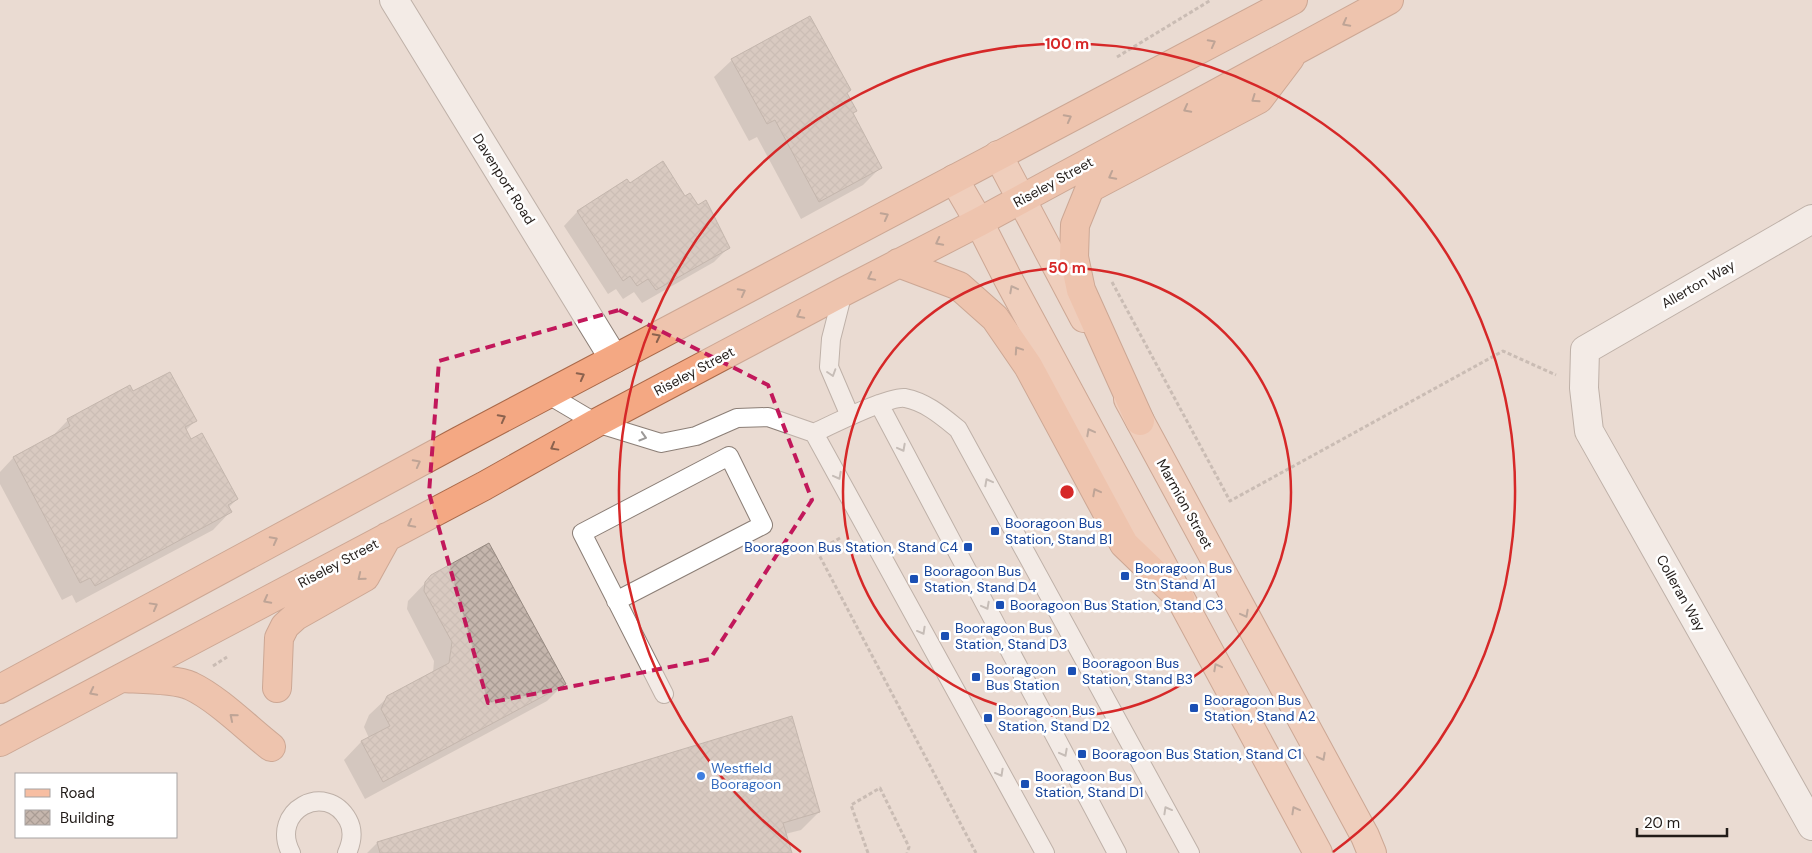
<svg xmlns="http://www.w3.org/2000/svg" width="1812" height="853" viewBox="0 0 1812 853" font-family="'DM Sans',sans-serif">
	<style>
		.shadow { fill: #0003 }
		.building { fill: url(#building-cross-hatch); stroke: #968980 }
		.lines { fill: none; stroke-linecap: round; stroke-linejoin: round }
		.service-casing { stroke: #8b7e76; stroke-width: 20 }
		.minor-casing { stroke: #8b7e76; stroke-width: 30 }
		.primary-casing { stroke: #a9694a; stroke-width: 30 }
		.trunk-casing { stroke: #a9694a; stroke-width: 30 }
		.path { stroke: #a49891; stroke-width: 3; stroke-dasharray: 4 2.5; stroke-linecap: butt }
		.service { stroke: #fff; stroke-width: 18 }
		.minor { stroke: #fff; stroke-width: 28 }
		.primary { stroke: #f7bea2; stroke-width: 28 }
		.trunk { stroke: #f4a883; stroke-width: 28 }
		.oneway { stroke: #8b624e }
		.oneway2 { stroke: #8c6d5e }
		.oneway3 { stroke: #9c9998 }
		.marked { fill: none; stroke: #c2185b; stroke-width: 4; stroke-dasharray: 10 6; stroke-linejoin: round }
		.ring { fill: none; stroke: #d62828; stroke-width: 2.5 }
		.transit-dot { fill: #1a4fb4; stroke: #fff; stroke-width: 2 }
		.shop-dot { fill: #3f7fe0; stroke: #fff; stroke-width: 2 }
		.labels { text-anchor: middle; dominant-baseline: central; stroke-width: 5; stroke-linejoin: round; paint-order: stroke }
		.street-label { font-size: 14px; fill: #221c19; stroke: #fff }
		.transit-label { font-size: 14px; fill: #164399; stroke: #fff; text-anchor: start }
		.shop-label { font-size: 14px; fill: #366cbe; stroke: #fff; text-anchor: start }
		.centre { fill: #d62828; stroke: #fff; stroke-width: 2.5 }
		.ring-label { font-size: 15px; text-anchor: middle; font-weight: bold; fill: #d62828; stroke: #fff; stroke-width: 5; stroke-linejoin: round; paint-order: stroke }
	</style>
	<defs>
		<pattern id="building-cross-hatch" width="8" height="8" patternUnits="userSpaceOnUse" patternTransform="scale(1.25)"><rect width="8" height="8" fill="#c5b6ad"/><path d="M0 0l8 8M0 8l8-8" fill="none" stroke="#a99c94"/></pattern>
	</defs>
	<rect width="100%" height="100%" fill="#eadbd2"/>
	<path class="shadow" d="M732,60L846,94L852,114L881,167L863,185L801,219L757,137L749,141L714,77Z
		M626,180L629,185L685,198L728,248L714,262L642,303L634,292L623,299L616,289L608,294L564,226L577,212Z
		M133,393L195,421L185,431L191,440L237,499L228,508L230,512L213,530L76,603L72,595L62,600L0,484V472L13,458L50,439L68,420Z
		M432,576L565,683L547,701L365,799L344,760L361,742L369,738L364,727L369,715L388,697L433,673L434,661L407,609L408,601Z
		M819,812L801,830L785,834L790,853H367L377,843Z"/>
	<path class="building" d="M810,16L851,90L847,93L857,111L853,113L882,168L819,202L775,120L767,124L731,59Z
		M663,161L685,196L690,193L698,205L706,200L730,248L656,290L648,279L637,286L630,276L623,281L577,211L627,179L630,183Z
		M170,372L197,421L185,427L191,439L202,433L238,499L228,505L232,512L95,586L90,578L80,583L13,457L70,426L67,419L130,385L133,391Z
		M489,543L566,684L383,782L361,741L390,726L381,709L387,696L449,663L452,642L424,591L425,582L431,575Z
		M792,716L820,812L783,823L792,853H380L377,842Z"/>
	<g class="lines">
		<g class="service-casing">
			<path id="service" d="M843,292L831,339L829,367L850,416
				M547,394L596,423L661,443L696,436L737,418L768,417L814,433L1045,853
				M879,404L1117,853
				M814,433C831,425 889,396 905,398C926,402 942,416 958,429L1190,853
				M616,601L763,525L729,456L582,533L664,694
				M291,853C269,811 326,780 348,820C354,831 352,842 347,853"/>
		</g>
		<g class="minor-casing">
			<path id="minor" d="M394,0L614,359
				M1812,219L1585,350L1584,388L1589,431L1812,826"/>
		</g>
		<g class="primary-casing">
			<path id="primary" d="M998,155L1084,318
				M954,179L979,222L1007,277L1318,853
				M1128,399L1365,836L1372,853"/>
		</g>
		<g class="trunk-casing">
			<path id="trunk" d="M898,263L959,286L995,318L1028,366L1124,544L1180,598
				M1140,421L1081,290L1074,257L1075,225L1090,188L1259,99L1290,58
				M122,678C138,679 177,679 191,686C217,698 248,729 271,747
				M277,688L279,638L285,626L296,616L365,577L387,537
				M0,689L459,441L1293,0
				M0,742L484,486L596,423L843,292L979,222L1389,0"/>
		</g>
		<path class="path" d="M1117,57L1211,0
			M1112,282L1230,501L1503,351L1556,375
			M840,538L817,551L976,853
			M213,666L227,657
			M868,853L851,805L880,788L909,847L907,853"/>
		<use href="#service" class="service"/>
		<use href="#minor" class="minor"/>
		<use href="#primary" class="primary"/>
		<use href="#trunk" class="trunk"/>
	</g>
	<defs><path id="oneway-chevron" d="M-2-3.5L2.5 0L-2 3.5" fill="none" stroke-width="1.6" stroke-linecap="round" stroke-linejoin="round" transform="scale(1.25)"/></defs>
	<g class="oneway">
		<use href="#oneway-chevron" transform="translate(1346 23) rotate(152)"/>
		<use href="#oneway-chevron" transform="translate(1212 43) rotate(-28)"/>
		<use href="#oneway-chevron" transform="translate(1255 99) rotate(145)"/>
		<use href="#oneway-chevron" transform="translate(1187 109) rotate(152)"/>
		<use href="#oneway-chevron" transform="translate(1068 118) rotate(-28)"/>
		<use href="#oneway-chevron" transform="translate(1112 176) rotate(152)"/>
		<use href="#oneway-chevron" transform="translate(885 216) rotate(-28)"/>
		<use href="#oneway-chevron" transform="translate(939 242) rotate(153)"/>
		<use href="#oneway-chevron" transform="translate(871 277) rotate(153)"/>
		<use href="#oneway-chevron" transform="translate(742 292) rotate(-28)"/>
		<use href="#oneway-chevron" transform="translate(800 315) rotate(152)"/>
		<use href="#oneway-chevron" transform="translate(657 337) rotate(-27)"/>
		<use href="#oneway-chevron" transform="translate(1018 350) rotate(-124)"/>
		<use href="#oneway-chevron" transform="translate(581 376) rotate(-28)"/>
		<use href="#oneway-chevron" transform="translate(502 418) rotate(-28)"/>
		<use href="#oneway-chevron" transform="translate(554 447) rotate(151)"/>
		<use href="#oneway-chevron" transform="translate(417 463) rotate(-28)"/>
		<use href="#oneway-chevron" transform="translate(1096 492) rotate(-118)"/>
		<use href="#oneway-chevron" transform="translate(411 524) rotate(152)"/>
		<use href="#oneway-chevron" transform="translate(274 540) rotate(-28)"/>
		<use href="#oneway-chevron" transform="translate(361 577) rotate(141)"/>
		<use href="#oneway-chevron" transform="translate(267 600) rotate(152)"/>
		<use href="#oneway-chevron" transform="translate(154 606) rotate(-29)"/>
		<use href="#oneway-chevron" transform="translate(93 692) rotate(153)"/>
		<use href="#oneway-chevron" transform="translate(233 717) rotate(-140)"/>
	</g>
	<g class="oneway2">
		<use href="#oneway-chevron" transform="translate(1013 289) rotate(-118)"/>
		<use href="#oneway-chevron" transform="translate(1090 432) rotate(-118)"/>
		<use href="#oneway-chevron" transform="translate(1245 614) rotate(62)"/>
		<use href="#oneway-chevron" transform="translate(1217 667) rotate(-118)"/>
		<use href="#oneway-chevron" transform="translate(1322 757) rotate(62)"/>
		<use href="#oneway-chevron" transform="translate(1295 810) rotate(-119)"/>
	</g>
	<g class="oneway3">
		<use href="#oneway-chevron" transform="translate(832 373) rotate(72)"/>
		<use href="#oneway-chevron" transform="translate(643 437) rotate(17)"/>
		<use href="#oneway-chevron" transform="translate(902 448) rotate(62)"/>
		<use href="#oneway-chevron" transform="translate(838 476) rotate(62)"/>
		<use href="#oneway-chevron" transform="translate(988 482) rotate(-118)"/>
		<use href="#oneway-chevron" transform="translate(986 606) rotate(62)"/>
		<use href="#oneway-chevron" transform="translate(922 631) rotate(61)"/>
		<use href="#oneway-chevron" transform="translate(1064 753) rotate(62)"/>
		<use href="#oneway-chevron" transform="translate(1000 773) rotate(61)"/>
		<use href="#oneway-chevron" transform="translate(1167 810) rotate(-119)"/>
	</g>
	<path d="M0 0H1812V853H0ZM619,310L768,385L812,500L710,659L488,703L429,493L439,361Z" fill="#eadbd2" fill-opacity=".55" fill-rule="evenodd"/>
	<path class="marked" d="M619,310L768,385L812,500L710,659L488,703L429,493L439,361Z"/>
	<g class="ring">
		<circle cx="1067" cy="492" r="224"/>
		<path d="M801 852A448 448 0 1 1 1333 852"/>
	</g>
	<g class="transit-dot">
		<rect x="990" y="526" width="10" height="10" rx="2.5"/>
		<rect x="963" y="542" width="10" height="10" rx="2.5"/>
		<rect x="1120" y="571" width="10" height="10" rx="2.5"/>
		<rect x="909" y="574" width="10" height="10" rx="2.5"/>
		<rect x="995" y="600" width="10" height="10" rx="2.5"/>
		<rect x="940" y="631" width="10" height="10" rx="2.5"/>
		<rect x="1067" y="666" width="10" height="10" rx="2.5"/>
		<rect x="971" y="672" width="10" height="10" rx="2.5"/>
		<rect x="1189" y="703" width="10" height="10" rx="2.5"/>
		<rect x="983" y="713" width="10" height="10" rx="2.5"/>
		<rect x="1077" y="749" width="10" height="10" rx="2.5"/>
		<rect x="1020" y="779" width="10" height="10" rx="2.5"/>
	</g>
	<circle class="shop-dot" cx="701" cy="776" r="5"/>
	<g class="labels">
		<g class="street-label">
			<text transform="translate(504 179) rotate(58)">Davenport Road</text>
			<text transform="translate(1053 182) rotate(-29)">Riseley Street</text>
			<text transform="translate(1698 284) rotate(-30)">Allerton Way</text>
			<text transform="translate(694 371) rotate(-28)">Riseley Street</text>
			<text transform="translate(1185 504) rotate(61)">Marmion Street</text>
			<text transform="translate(338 563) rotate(-28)">Riseley Street</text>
			<text transform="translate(1681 593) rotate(61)">Colleran Way</text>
		</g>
		<g class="transit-label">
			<text x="1005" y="523">Booragoon Bus<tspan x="1005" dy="16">Station, Stand B1</tspan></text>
			<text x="958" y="547" text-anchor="end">Booragoon Bus Station, Stand C4</text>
			<text x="1135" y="568">Booragoon Bus<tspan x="1135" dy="16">Stn Stand A1</tspan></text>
			<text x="924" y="571">Booragoon Bus<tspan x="924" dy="16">Station, Stand D4</tspan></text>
			<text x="1010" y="605">Booragoon Bus Station, Stand C3</text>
			<text x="955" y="628">Booragoon Bus<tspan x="955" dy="16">Station, Stand D3</tspan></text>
			<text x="1082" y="663">Booragoon Bus<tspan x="1082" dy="16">Station, Stand B3</tspan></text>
			<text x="986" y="669">Booragoon<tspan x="986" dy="16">Bus Station</tspan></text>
			<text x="1204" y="700">Booragoon Bus<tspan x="1204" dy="16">Station, Stand A2</tspan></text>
			<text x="998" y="710">Booragoon Bus<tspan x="998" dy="16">Station, Stand D2</tspan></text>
			<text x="1092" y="754">Booragoon Bus Station, Stand C1</text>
			<text x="1035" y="776">Booragoon Bus<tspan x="1035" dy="16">Station, Stand D1</tspan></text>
		</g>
		<g class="shop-label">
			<text x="711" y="768">Westfield<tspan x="711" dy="16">Booragoon</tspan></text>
		</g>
	</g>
	<circle cx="1067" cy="492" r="8" class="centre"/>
	<g class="ring-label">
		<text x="1067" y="49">100 m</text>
		<text x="1067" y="273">50 m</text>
	</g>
	<rect x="15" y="773" width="162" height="65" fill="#ffffff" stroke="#a7a4a3"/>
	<rect x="25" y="789" width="25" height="8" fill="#f7bea2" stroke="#a7a4a3"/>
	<text x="60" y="798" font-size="15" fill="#221c19">Road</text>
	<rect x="25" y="810" width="25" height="15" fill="url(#building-cross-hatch)" stroke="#a7a4a3"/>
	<text x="60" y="823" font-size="15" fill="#221c19">Building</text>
	<path d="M1637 828v8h90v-8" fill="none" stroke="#221c19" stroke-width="2.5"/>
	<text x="1644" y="828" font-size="15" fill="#221c19" stroke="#ffffff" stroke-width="4" paint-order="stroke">20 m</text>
</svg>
